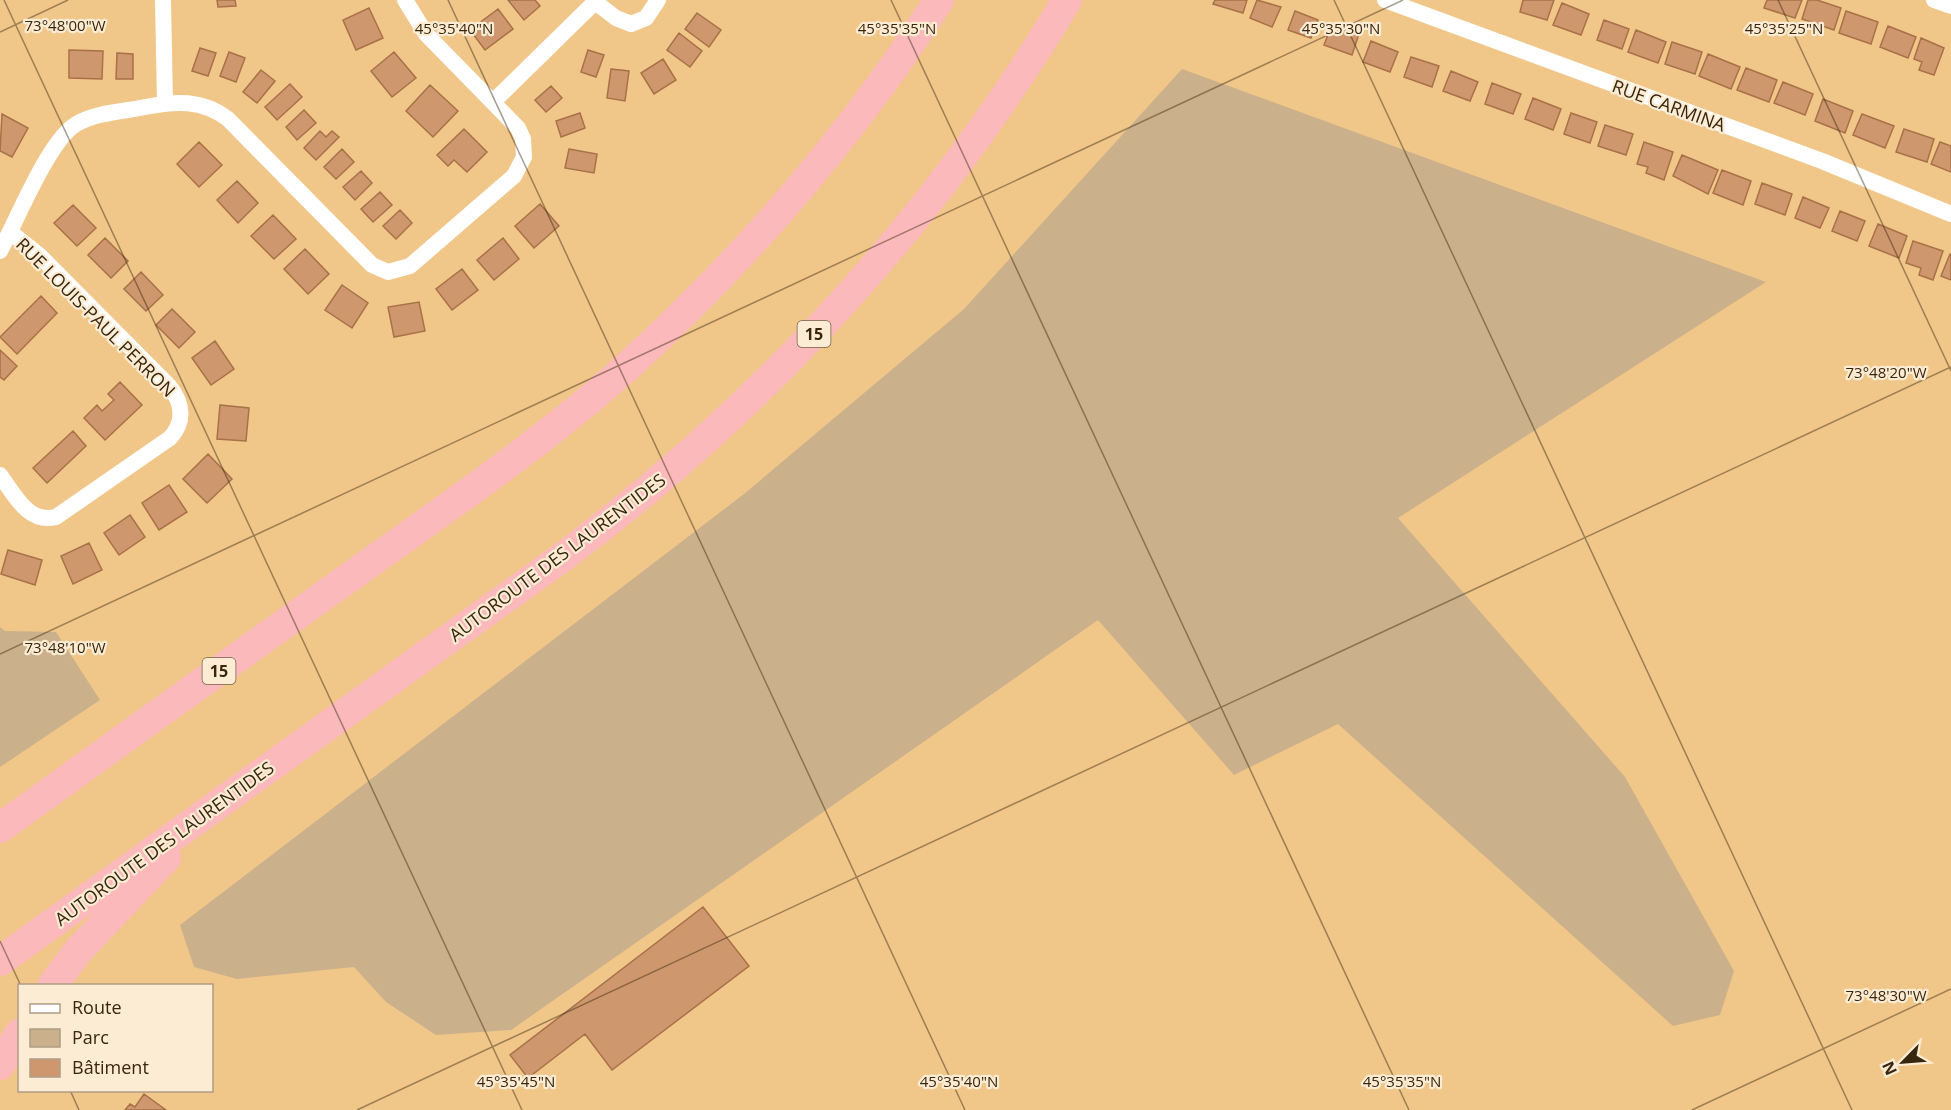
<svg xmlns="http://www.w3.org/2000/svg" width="1951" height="1110" viewBox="0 0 1951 1110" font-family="'Open Sans',sans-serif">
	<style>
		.green { fill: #cbb18b }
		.building { fill: #ce976e; stroke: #a97147; stroke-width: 1.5 }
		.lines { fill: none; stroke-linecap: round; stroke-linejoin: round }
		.minor { stroke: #fff; stroke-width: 16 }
		.motorway { stroke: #fcb9bb; stroke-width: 30 }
		.ticks { fill: none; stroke: #37270e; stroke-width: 1.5; stroke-opacity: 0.45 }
		.labels { text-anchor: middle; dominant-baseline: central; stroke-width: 4.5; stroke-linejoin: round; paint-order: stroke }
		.shield { fill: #fdecd4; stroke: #726249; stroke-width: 1.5 }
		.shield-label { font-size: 16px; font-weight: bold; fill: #37270e }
		.street-label { font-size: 18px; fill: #37270e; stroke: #fdecd4 }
		.ticks-label { font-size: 15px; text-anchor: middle; fill: #37270e; stroke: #fdecd4; stroke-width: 4.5; stroke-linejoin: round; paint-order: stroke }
	</style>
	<rect width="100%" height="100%" fill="#f0c689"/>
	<path class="green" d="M1182,69L1766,282L1398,518L1625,777L1734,971L1720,1015L1673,1026L1338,724L1234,775L1098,620L511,1030L436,1035L386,1002L354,967L237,979L194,967L180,925L744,494L964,309Z
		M0,627L5,631L56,632L100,700L0,767Z"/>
	<path class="building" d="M217,0H235L236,6L218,7Z
		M508,0H535L540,6L524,20Z
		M1215,0H1247L1243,13L1213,4Z
		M1257,0L1281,7L1272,27L1250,18Z
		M1523,0H1554L1547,20L1520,12Z
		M1767,0H1802L1795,18L1764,8Z
		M1808,0H1817L1841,8L1834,30L1802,19Z
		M1562,3L1589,14L1581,35L1553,25Z
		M369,8L383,38L356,50L343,20Z
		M498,9L513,29L485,50L470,30Z
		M1295,11L1318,20L1311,38L1288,30Z
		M1846,11L1878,22L1871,44L1839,33Z
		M697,13L721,30L709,47L685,29Z
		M1604,20L1629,29L1622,49L1597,40Z
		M1332,24L1359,34L1352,55L1324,45Z
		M1888,26L1916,37L1908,58L1880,47Z
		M1636,30L1666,42L1658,63L1628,52Z
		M679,33L702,51L690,67L667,50Z
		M1921,38L1944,48L1934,75L1919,70L1922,62L1914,59Z
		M1371,41L1398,52L1390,72L1363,62Z
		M1672,42L1702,52L1695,74L1665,64Z
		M200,48L216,53L208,76L192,71Z
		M69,50L103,51L102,79L69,78Z
		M588,50L604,55L596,77L581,72Z
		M229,52L245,58L236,82L220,76Z
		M394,52L416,78L392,97L371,71Z
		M117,53L133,54V79H116Z
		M1708,54L1740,67L1731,89L1699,76Z
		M1411,57L1439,66L1432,87L1404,77Z
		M663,59L676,80L654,94L641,73Z
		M1746,68L1777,80L1769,102L1737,90Z
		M611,69L629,71L625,101L607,98Z
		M261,70L275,81L257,103L243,92Z
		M1451,71L1478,82L1470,101L1443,91Z
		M1783,82L1813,94L1805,115L1774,103Z
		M1492,83L1521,94L1513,114L1485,104Z
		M290,84L302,97L277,120L265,107Z
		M430,85L458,111L433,137L406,111Z
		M551,86L562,98L546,112L535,100Z
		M1533,98L1561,109L1553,130L1525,119Z
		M1823,99L1853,111L1845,133L1815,121Z
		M304,110L316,123L297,140L286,127Z
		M580,113L585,128L561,137L556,121Z
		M1571,113L1597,122L1590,143L1564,134Z
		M2,114L28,128L12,157L0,151Z
		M1862,114L1894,126L1885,148L1853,135Z
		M1605,125L1633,134L1626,155L1598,146Z
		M464,129L487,152L467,172L454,160L448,166L437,155Z
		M1904,129L1934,139L1927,162L1896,152Z
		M320,131L326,137L332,131L339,137L316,160L304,148Z
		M199,142L222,165L199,187L177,164Z
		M1644,142L1673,152L1664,180L1646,173L1648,167L1637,164Z
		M1940,142L1951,146V172L1931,164Z
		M342,149L354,162L336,179L324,167Z
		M569,149L597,154L594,173L565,168Z
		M1682,155L1718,170L1708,194L1673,176Z
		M1722,170L1751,181L1743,205L1713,193Z
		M361,171L372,183L355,200L343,187Z
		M237,181L258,203L238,223L217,200Z
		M1762,183L1792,194L1785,215L1755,204Z
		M380,192L392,205L373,222L361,209Z
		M1803,197L1829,208L1820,228L1795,218Z
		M540,204L559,226L534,248L515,226Z
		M73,205L96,228L77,246L54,223Z
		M400,210L412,223L396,239L383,226Z
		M1840,211L1865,221L1857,241L1832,231Z
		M273,215L296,239L274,259L251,236Z
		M1878,224L1907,236L1899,258L1869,246Z
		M105,238L128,261L111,278L88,255Z
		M503,238L519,259L494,280L477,260Z
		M1913,241L1943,251L1933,280L1919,275L1921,268L1906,263Z
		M305,249L329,274L308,294L284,269Z
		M1950,254H1951V280L1941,276Z
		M462,269L478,290L452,310L436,289Z
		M141,272L163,295L146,311L124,289Z
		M342,285L368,303L352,328L325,310Z
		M41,296L57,313L17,354L0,337Z
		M419,302L425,331L394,337L388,307Z
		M172,309L195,332L179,348L156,325Z
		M215,341L234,369L211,385L192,358Z
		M0,350L17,366L4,380L0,377Z
		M120,382L142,405L105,440L84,418L97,405L102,411L114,400L108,394Z
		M220,405L249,408L246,441L217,439Z
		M73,431L86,446L47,483L33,468Z
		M208,454L232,479L207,503L183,479Z
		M169,485L187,512L159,530L142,503Z
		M130,515L145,537L119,555L104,533Z
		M89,543L102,570L73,584L61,556Z
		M8,550L42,560L35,585L1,574Z
		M703,907L749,966L612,1070L585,1034L528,1078L510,1055Z
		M144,1094L166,1110H125L130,1104L135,1107Z"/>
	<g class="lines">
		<path class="minor" d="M163,0L165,103
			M1385,0L1822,161L1951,214
			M1934,0L1951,6
			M595,2L616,18L631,24L646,18L658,0
			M493,102L597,0
			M0,251C17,221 49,138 78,123C98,112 123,112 145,107C175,101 202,99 228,119L372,265L388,272L410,266L514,176L524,157L523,139L518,128L426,34L405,0
			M0,475C14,494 28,524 56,517L170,438C185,422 183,404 170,387L39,255L10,232"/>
		<path class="motorway" d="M0,828C120,741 240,655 361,569C452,504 545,441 628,366C746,258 852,135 939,0
			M0,961L564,556C766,404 937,217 1067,0
			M52,986L78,951L166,858
			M0,1065L20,1033"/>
	</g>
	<path class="ticks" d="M4,0L522,1110M448,0L965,1110M891,0L1409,1110M1334,0L1852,1110M1778,0L1951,371M0,32L68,0M0,654L1403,0M0,941L21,986M70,1090L79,1110M357,1110L1951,367M1692,1110L1951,989"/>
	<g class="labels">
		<g class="shield">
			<rect x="797.5" y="321" width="33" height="26" rx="4.5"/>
			<rect x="202.5" y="658" width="33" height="26" rx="4.5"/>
		</g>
		<g class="shield-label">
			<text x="814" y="334">15</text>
			<text x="219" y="671">15</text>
		</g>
		<g class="street-label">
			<text transform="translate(1669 105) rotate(20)">RUE CARMINA</text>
			<text transform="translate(96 317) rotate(45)">RUE LOUIS-PAUL PERRON</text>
			<text transform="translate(557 557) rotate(-37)">AUTOROUTE DES LAURENTIDES</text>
			<text transform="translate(164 843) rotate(-36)">AUTOROUTE DES LAURENTIDES</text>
		</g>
	</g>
	<g class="ticks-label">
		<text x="65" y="31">73°48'00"W</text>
		<text x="454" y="34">45°35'40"N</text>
		<text x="897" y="34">45°35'35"N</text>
		<text x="1341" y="34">45°35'30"N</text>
		<text x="1784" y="34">45°35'25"N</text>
		<text x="1886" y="378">73°48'20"W</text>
		<text x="65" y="653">73°48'10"W</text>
		<text x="1886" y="1001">73°48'30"W</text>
		<text x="516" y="1087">45°35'45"N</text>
		<text x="959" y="1087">45°35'40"N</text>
		<text x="1402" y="1087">45°35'35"N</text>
	</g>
	<rect x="18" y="984" width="195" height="108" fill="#fdecd4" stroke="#ae9d85" stroke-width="1.5"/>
	<rect x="30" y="1004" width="30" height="9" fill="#ffffff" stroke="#ae9d85" stroke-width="1.5"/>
	<text x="72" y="1014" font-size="18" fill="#37270e">Route</text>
	<rect x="30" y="1029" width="30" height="18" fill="#cbb18b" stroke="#ae9d85" stroke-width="1.5"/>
	<text x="72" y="1044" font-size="18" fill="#37270e">Parc</text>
	<rect x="30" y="1059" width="30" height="18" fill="#ce976e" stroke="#ae9d85" stroke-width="1.5"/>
	<text x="72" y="1074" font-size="18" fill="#37270e">Bâtiment</text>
	<g transform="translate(1903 1062) rotate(245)" stroke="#fdecd4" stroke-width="4.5" paint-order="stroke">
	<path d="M0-4.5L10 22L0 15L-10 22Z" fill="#37270e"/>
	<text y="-9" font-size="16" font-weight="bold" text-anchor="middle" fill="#37270e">N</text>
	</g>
</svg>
